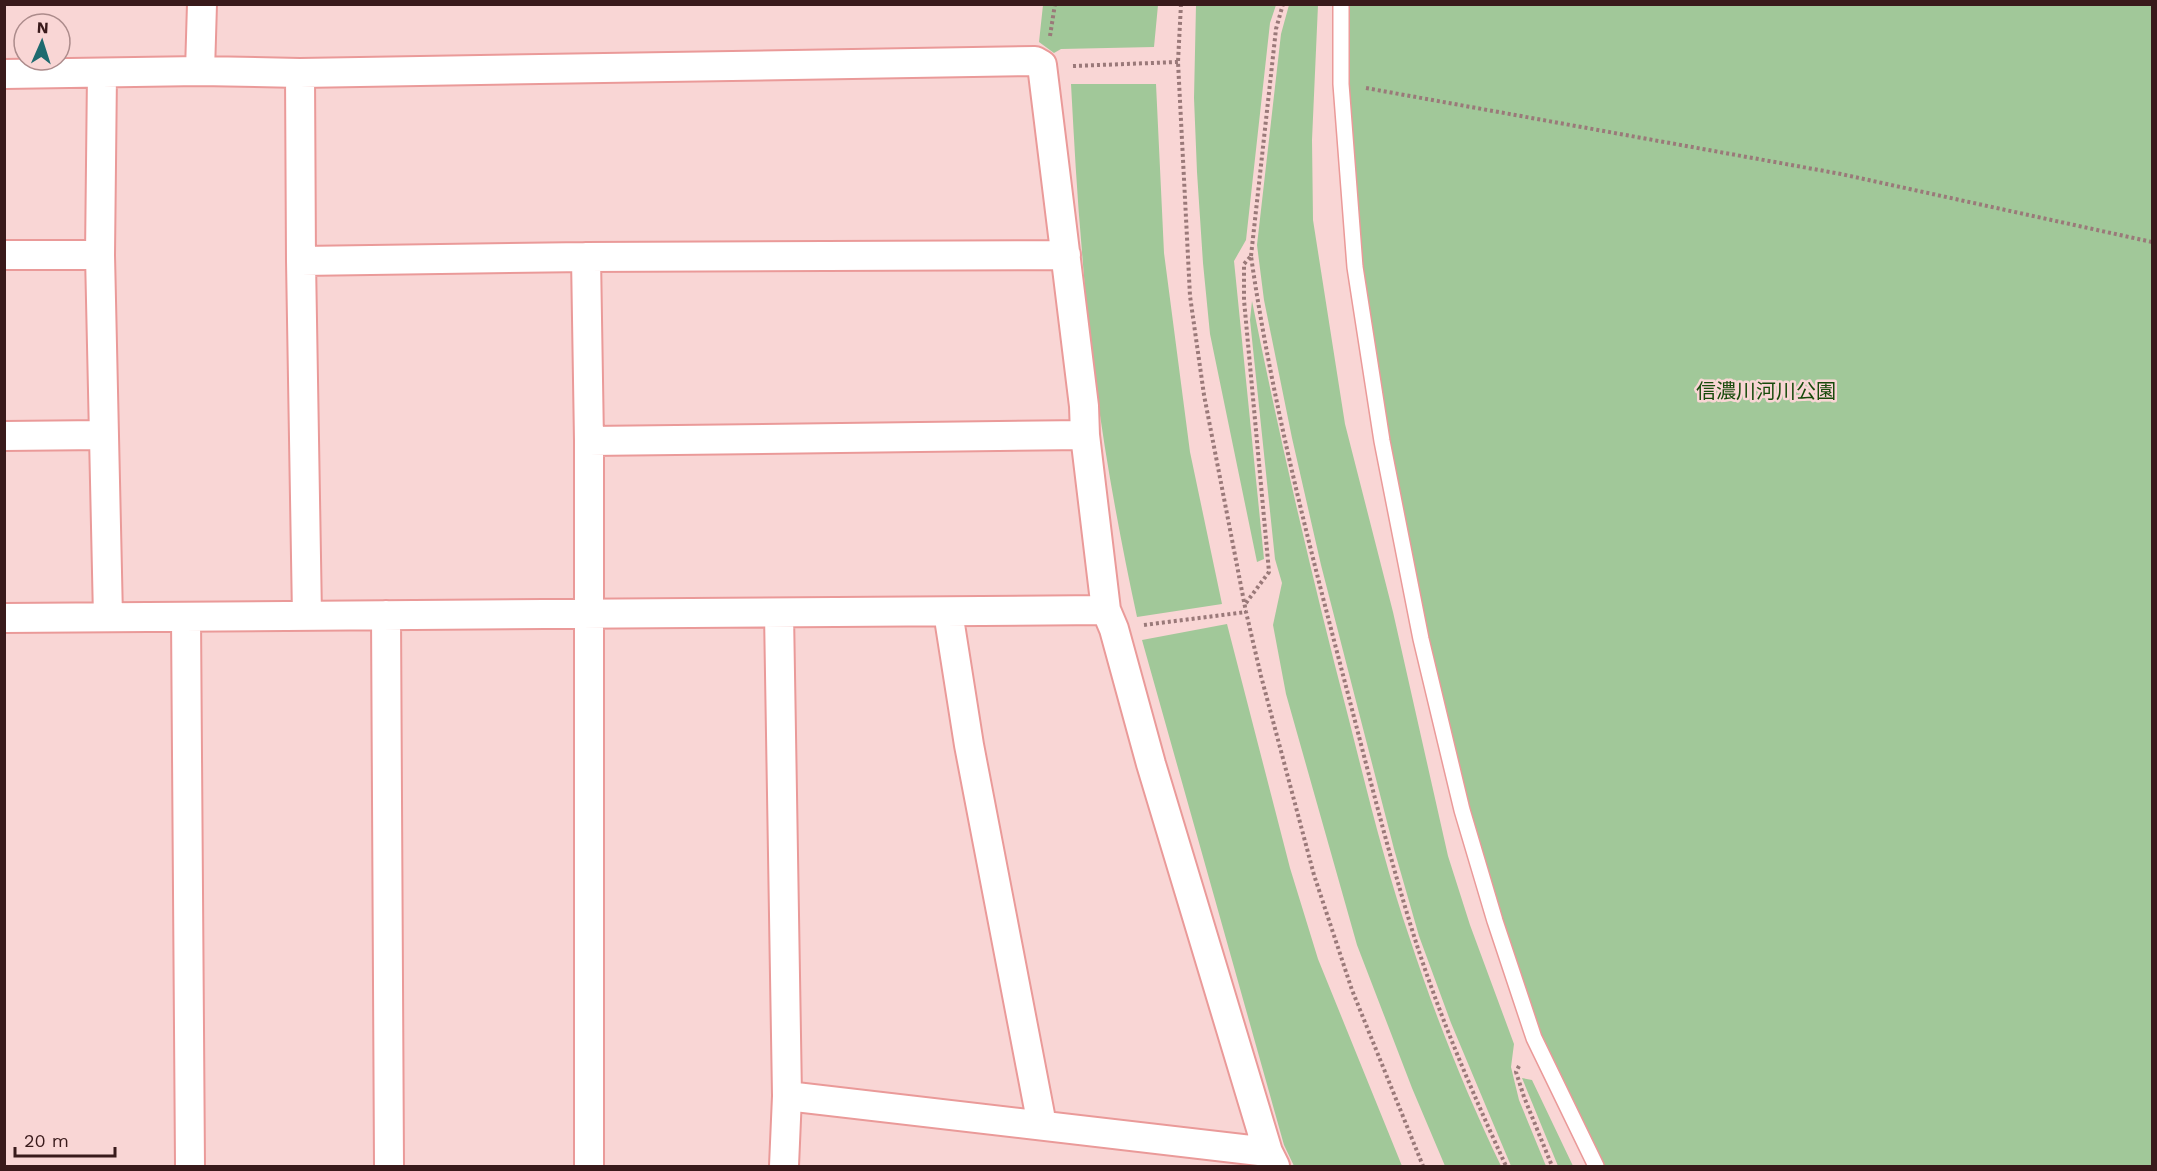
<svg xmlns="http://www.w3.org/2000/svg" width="2157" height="1171" viewBox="0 0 2157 1171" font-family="'Work Sans','Noto Sans JP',sans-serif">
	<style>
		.green { fill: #a1c899 }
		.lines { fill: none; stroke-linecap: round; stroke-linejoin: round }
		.lane-casing { stroke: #ea9a99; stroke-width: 18 }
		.street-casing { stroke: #ea9a99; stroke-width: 32 }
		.path { stroke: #9a7979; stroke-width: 4; stroke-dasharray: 3 3; stroke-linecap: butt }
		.lane { stroke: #fff; stroke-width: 15 }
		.street { stroke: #fff; stroke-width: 28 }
		.labels { text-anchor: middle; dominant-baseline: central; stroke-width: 5; stroke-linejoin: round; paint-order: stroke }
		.park-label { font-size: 20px; fill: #174a0b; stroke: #f9d6d5 }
	</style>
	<rect width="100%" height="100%" fill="#f9d6d5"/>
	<path class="green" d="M1043,5H1158L1154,47L1061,49L1054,53L1039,42Z
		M1196,5H1276L1270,23L1246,240L1234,261L1264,559L1257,562L1210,334L1203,263L1197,172L1194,98Z
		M1289,5H1318L1312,140L1313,220L1345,424L1393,612L1448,856L1470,925L1514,1044L1511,1067L1519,1100L1546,1166H1511L1451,1023L1419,936L1394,849L1321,565L1292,438L1264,300L1257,245L1281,34Z
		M1341,5H2152V1166H1596L1534,1038L1462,810L1355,267Z
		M1071,84H1156L1164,253L1190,452L1222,604L1137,617C1111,497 1091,375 1082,252C1077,196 1074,140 1071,84Z
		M1252,301C1280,440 1312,578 1348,716C1367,791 1385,866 1410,939C1435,1016 1466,1093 1501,1166H1445L1412,1088L1357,945L1286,694L1273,625L1282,583L1275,559L1250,320Z
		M1227,624L1290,868L1318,959L1402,1166H1294L1284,1145L1142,640Z
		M1522,1078L1532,1080L1573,1166H1558Z"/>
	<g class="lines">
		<g class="lane-casing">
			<path id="lane" d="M1341,4V84L1355,267L1382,441L1421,639L1462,810L1495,921L1534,1038L1596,1166"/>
		</g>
		<g class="street-casing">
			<path id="street" d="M200,71L202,4
				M102,73L100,255L108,617
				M300,73L301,261L307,616
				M4,74L200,71L300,73L1035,61L1042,65L1084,406L1085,435L1106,610L1114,629L1151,764L1268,1152L1275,1166
				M4,255H100
				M586,257L589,441V1166
				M301,261L586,257L1066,255
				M4,436L103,435
				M589,441L1085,435
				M948,612L969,745L1042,1125
				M779,613L787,1096L784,1166
				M386,615L389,1166
				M186,617L190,1166
				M4,618L1106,610
				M787,1096L1268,1152"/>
		</g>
		<path class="path" d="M1181,4L1178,62L1190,296L1204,395L1246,612L1261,676L1314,875L1352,990L1423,1166
			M1050,36L1055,4
			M1073,66L1178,62
			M1366,88L1841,174L2152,242
			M1251,256L1276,29L1283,4
			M1246,603L1269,572L1244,300V264L1251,256C1271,397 1307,537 1343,675C1366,762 1387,850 1414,936C1439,1015 1472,1092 1506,1166
			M1144,625L1246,612
			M1519,1066L1516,1072L1524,1097L1552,1166"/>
		<use href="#lane" class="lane"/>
		<use href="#street" class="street"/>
	</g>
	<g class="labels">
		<g class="park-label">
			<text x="1766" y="391">信濃川河川公園</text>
		</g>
	</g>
	<rect width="2157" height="1171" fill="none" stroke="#391a1b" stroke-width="12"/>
	<g transform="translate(42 42) rotate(3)"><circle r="28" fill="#f9d6d5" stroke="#ac8b8b" stroke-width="1.5"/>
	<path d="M0-4.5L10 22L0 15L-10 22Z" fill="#1e6a6f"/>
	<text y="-9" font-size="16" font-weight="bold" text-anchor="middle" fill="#391a1b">N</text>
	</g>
	<path d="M15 1147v9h100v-9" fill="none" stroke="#391a1b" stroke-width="3"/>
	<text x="24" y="1147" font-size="18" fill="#391a1b" stroke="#f9d6d5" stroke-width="4.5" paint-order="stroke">20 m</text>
</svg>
